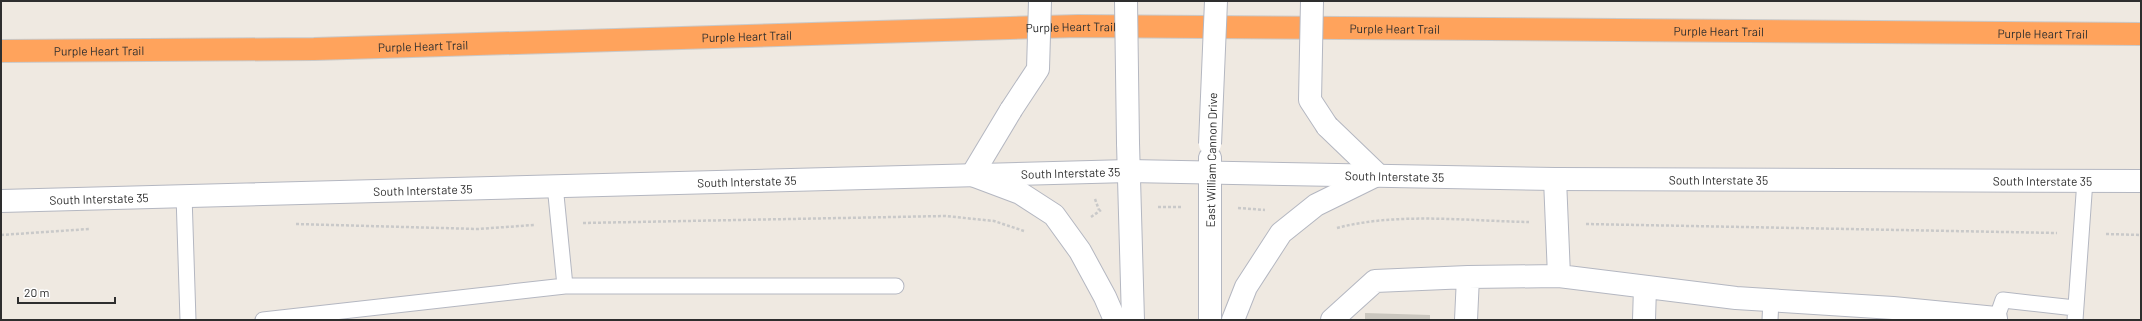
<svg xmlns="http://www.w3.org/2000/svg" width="2142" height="321" viewBox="0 0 2142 321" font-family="Barlow,sans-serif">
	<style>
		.building { fill: #cbc7bf }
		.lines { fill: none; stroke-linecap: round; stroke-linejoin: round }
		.service-casing { stroke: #b4b7c1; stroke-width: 17 }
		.minor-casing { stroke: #b4b7c1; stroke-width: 24 }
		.secondary-casing { stroke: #b4b7c1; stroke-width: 24 }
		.motorway-casing { stroke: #c9c9c9; stroke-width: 24 }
		.path { stroke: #c9c9c9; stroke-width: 2.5; stroke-dasharray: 3 2; stroke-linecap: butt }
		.service { stroke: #fff; stroke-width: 15 }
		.minor { stroke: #fff; stroke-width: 22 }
		.secondary { stroke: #fff; stroke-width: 22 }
		.motorway { stroke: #ffa35c; stroke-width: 22 }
		.secondary-bridge-casing { stroke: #b4b7c1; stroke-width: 24; stroke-linecap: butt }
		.secondary-bridge { stroke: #fff; stroke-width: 22 }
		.labels { text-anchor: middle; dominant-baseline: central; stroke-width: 3; stroke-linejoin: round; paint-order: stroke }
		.street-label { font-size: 12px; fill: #2e2e2e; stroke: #fff }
	</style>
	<rect width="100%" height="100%" fill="#efe9e1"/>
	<path class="building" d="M1365,313L1430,315V320H1365Z"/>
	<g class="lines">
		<g class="service-casing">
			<path id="service" d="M555,185L565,286
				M184,195L188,320
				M263,320L565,286H896
				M1770,320L1771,300
				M1996,320L2003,300L2075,308
				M2075,320L2085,180"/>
		</g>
		<g class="minor-casing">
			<path id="minor" d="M1555,179L1559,276L1736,298L1893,308L1996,318
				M1332,320L1375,281L1468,277L1559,276
				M1466,320L1468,277
				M1644,320L1645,287"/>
		</g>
		<g class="secondary-casing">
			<g id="secondary">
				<path d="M1011,110L972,175L1020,193L1054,215L1080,251L1105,297L1115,320"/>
				<path d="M1327,126L1378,175"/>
				<path d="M1128,143L1133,320"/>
				<path d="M1210,158V320"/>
				<path id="s1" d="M1,201L1129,171L1555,179L2141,181"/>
				<path d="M1233,320L1246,287L1281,233L1316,205L1375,176"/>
			</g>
		</g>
		<g class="motorway-casing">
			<g id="motorway">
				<path id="s2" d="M1,51L314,49L1078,26L2141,34"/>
			</g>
		</g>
		<path class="path" d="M1095,199L1099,210
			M1158,207H1181
			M1238,208L1265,210
			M1091,217L1101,210
			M583,223L945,216L994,221L1024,231
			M296,224L478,229L534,225
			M1586,224L2057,233
			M1337,228C1397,212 1467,221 1529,222
			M2106,234L2141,235
			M1,235L89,229"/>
		<use href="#service" class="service"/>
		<use href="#minor" class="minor"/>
		<use href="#secondary" class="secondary"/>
		<use href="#motorway" class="motorway"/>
		<g class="secondary-bridge-casing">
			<path id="secondary-bridge" d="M1126,1L1128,143
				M1312,1L1310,100L1327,126
				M1011,110L1038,69L1040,1
				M1210,144L1216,1"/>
		</g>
		<use href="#secondary-bridge" class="secondary-bridge"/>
	</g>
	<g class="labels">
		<g class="street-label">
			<text stroke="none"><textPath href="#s2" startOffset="1070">Purple Heart Trail</textPath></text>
			<text stroke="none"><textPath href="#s2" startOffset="1394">Purple Heart Trail</textPath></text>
			<text stroke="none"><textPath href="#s2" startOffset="1718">Purple Heart Trail</textPath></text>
			<text stroke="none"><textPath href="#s2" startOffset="2042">Purple Heart Trail</textPath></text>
			<text stroke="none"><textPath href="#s2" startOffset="746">Purple Heart Trail</textPath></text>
			<text stroke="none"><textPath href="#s2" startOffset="422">Purple Heart Trail</textPath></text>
			<text stroke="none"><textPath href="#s2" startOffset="98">Purple Heart Trail</textPath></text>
			<text transform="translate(1211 160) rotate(-89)">East William Cannon Drive</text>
			<text stroke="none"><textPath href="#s1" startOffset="1070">South Interstate 35</textPath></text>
			<text stroke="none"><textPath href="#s1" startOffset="1394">South Interstate 35</textPath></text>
			<text stroke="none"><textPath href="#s1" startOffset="1718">South Interstate 35</textPath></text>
			<text stroke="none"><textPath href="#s1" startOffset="746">South Interstate 35</textPath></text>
			<text stroke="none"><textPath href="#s1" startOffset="2042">South Interstate 35</textPath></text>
			<text stroke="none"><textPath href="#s1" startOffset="422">South Interstate 35</textPath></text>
			<text stroke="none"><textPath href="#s1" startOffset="98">South Interstate 35</textPath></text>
		</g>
	</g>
	<rect width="2142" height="321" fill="none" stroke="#2e2e2e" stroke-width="4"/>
	<path d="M18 297v6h97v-6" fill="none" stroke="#2e2e2e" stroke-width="2"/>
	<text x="24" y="297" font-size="12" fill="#2e2e2e" stroke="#ffffff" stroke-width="3" paint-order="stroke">20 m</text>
</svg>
